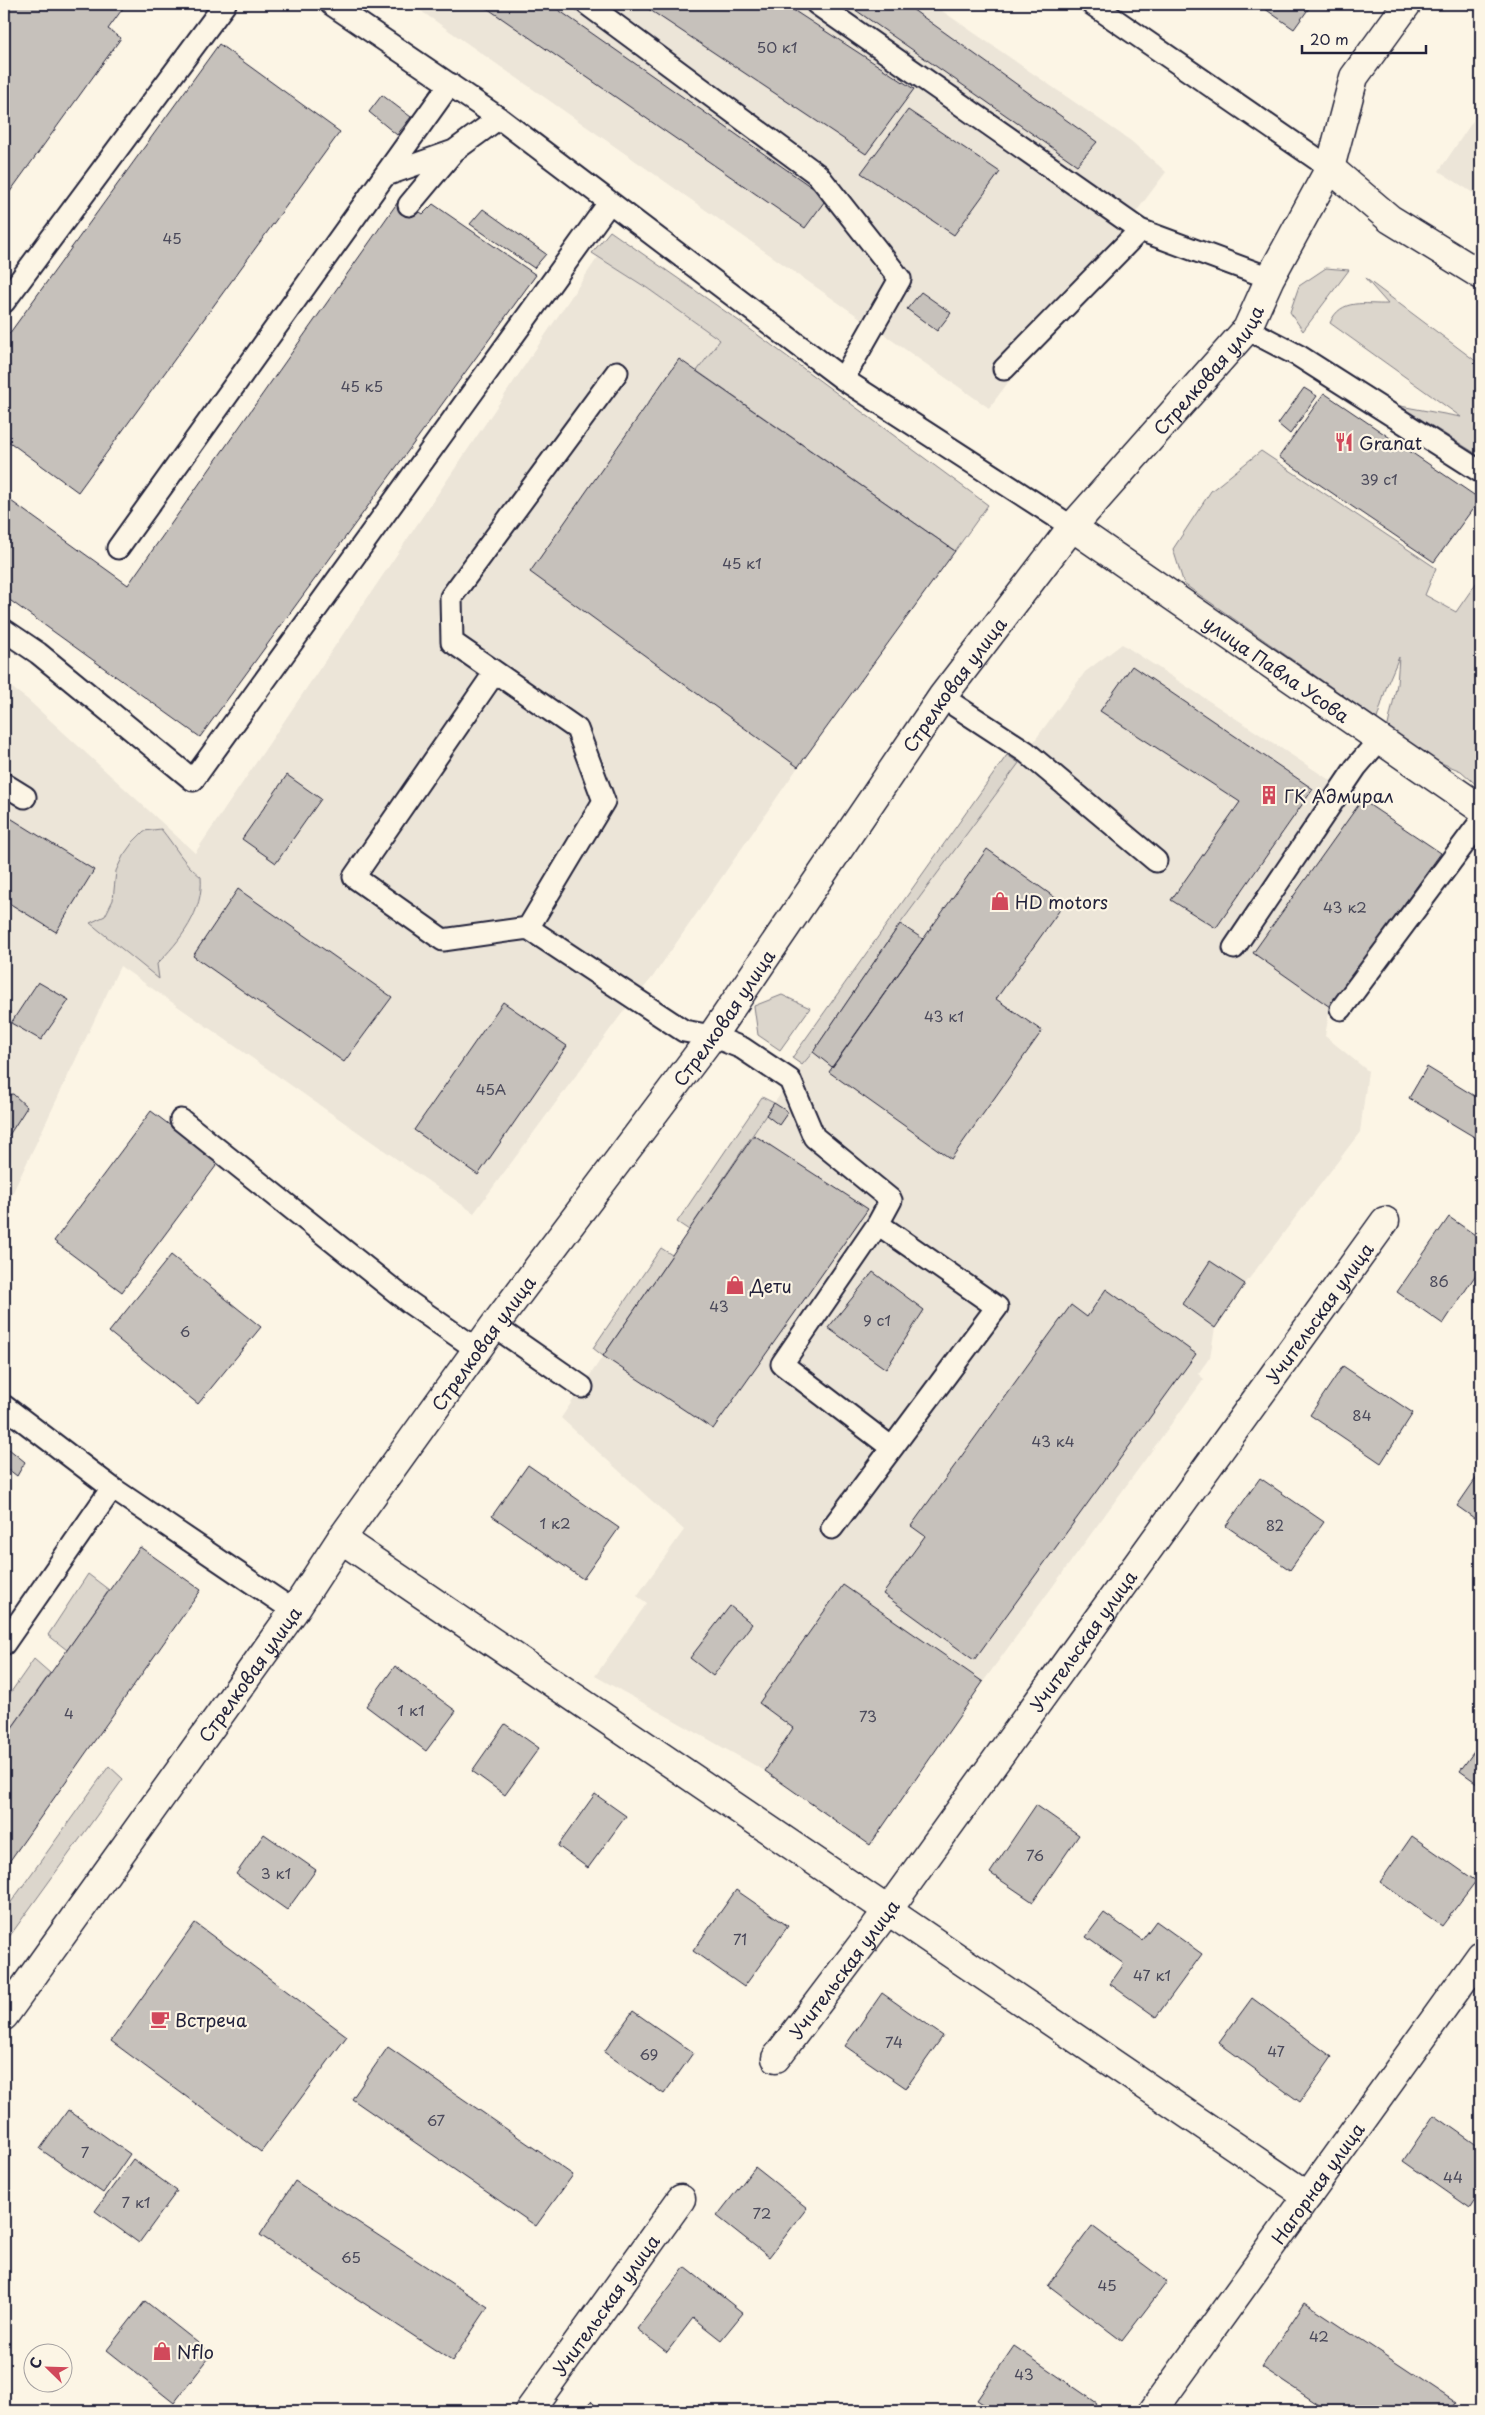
<svg xmlns="http://www.w3.org/2000/svg" width="1485" height="2415" viewBox="0 0 1485 2415" font-family="'Playpen Sans',sans-serif">
	<style>
		.built { fill: #ece5d8 }
		.green { fill: #dcd6cc; stroke: #7f7c84 }
		.building { fill: #c6c1bb; stroke: #22223b }
		.lines { fill: none; stroke-linecap: round; stroke-linejoin: round }
		.lane-casing { stroke: #22223b; stroke-width: 25 }
		.street-casing { stroke: #22223b; stroke-width: 31 }
		.secondary-casing { stroke: #22223b; stroke-width: 31 }
		.lane { stroke: #fcf5e5; stroke-width: 21 }
		.street { stroke: #fcf5e5; stroke-width: 28 }
		.secondary { stroke: #fcf5e5; stroke-width: 28 }
		.labels { text-anchor: middle; dominant-baseline: central; stroke-width: 4.5; stroke-linejoin: round; paint-order: stroke }
		.number-label { font-size: 15px; fill: #4b4a5b }
		.street-label { font-size: 18px; fill: #22223b; stroke: #fcf5e5 }
		.poi-label { font-size: 18px; fill: #22223b; stroke: #fcf5e5; text-anchor: start }
	</style>
	<rect width="100%" height="100%" fill="#fcf5e5"/>
	<filter id="ink" filterUnits="userSpaceOnUse"><feTurbulence type="fractalNoise" baseFrequency=".02" numOctaves="2"/><feDisplacementMap in="SourceGraphic" scale="10" xChannelSelector="R" yChannelSelector="G"/><feConvolveMatrix kernelMatrix="1 2 1 2 8 2 1 2 1" color-interpolation-filters="sRGB"/></filter>
	<g filter="url(#ink)">
		<path class="built" d="M411,4H932L1131,141L1166,172L989,408Z
			M1481,109V198L1439,171Z
			M598,257L647,288L720,340L697,371L955,551L798,767L652,978L623,1012L474,1213L120,966L4,1211V682L27,699L195,853Z
			M1122,644L1441,853L1456,870L1345,1021L1330,1008L1325,1036L1368,1071L1360,1132L1245,1284L1215,1328L1210,1357L1198,1374L1204,1379L983,1682L870,1845L765,1771L595,1676L647,1603L637,1596L684,1530L561,1418L790,1080L813,1052L900,924L1085,672Z"/>
		<path class="green" d="M610,231L739,321L988,505L955,551L697,371L720,340L647,288L592,253Z
			M1326,268L1349,270L1303,331L1290,312L1299,286Z
			M1365,278L1481,365V452L1475,453L1400,406L1461,417L1330,323C1341,297 1365,305 1388,304Z
			M1261,451L1436,568L1425,595L1456,612L1481,576V789L1461,771L1410,750L1387,730L1397,684L1399,657L1387,685L1377,719L1184,584L1173,549L1211,491Z
			M1007,755L1019,763L900,924L813,1052L802,1065L792,1058Z
			M161,829C176,847 182,862 201,877C204,911 180,941 157,964L159,979L90,923L105,916L113,900L116,871L123,856L133,842L144,831Z
			M782,995L810,1008L780,1050L758,1035L754,1006Z
			M762,1097L774,1103L689,1230L677,1222Z
			M661,1248L672,1255L603,1356L593,1348Z
			M88,1574L109,1590L67,1650L48,1635Z
			M34,1659L50,1673L9,1732L4,1728V1702Z
			M109,1766L123,1779L4,1944V1912Z"/>
		<path class="building" d="M6,4H126L108,29L121,38L4,200V7Z
			M481,4H550L827,198L805,228Z
			M641,4H784L914,89L866,154Z
			M847,4H905L1097,142L1077,165Z
			M1258,4H1312L1294,29Z
			M219,44L340,132L78,492L4,438V341Z
			M382,95L411,117L397,135L369,112Z
			M908,110L1000,172L954,235L861,173Z
			M400,199L423,214L433,204L536,275L200,737L4,596V496L128,585Z
			M483,209L546,254L534,268L470,224Z
			M921,292L951,313L937,331L907,309Z
			M679,359L955,551L798,767L530,572Z
			M1304,388L1317,396L1290,434L1278,424Z
			M1324,393L1480,499L1434,562L1279,457Z
			M1132,666L1313,789L1216,928L1171,900L1240,802L1100,711Z
			M287,775L321,799L276,863L242,839Z
			M1362,800L1441,853L1330,1007L1253,953Z
			M4,814L94,870L56,932L4,900Z
			M987,849L1064,904L996,999L1042,1031L951,1159L829,1072Z
			M238,889L392,997L344,1062L193,956Z
			M900,924L923,939L832,1067L813,1052Z
			M38,982L69,1000L41,1040L11,1023Z
			M503,1002L567,1046L478,1175L414,1130Z
			M1427,1067L1481,1100V1141L1409,1098Z
			M13,1094L27,1107L4,1143V1095Z
			M774,1103L788,1112L779,1125L766,1115Z
			M151,1111L219,1162L122,1292L54,1241Z
			M754,1135L868,1209L713,1429L603,1356Z
			M1449,1217L1481,1239V1267L1443,1324L1397,1292Z
			M171,1255L261,1327L198,1404L109,1332Z
			M1210,1261L1245,1284L1215,1328L1182,1304Z
			M873,1272L924,1310L886,1369L828,1328Z
			M1106,1289L1196,1354L974,1660L883,1594L925,1536L911,1526L1071,1305L1087,1317Z
			M1343,1366L1413,1413L1381,1463L1310,1415Z
			M9,1449L25,1462L17,1476L4,1466V1455Z
			M528,1465L619,1528L583,1579L492,1516Z
			M1481,1471V1523L1457,1506Z
			M1260,1478L1324,1522L1290,1570L1226,1526Z
			M140,1547L201,1590L4,1869V1739Z
			M843,1585L983,1682L870,1845L765,1771L793,1728L759,1703Z
			M730,1606L752,1624L713,1676L690,1658Z
			M395,1666L456,1711L426,1751L366,1706Z
			M505,1724L539,1748L505,1795L472,1771Z
			M1481,1742V1786L1460,1771Z
			M595,1794L626,1816L588,1868L558,1846Z
			M1036,1805L1079,1835L1033,1902L990,1873Z
			M264,1834L316,1870L287,1910L236,1874Z
			M1412,1836L1476,1881L1442,1926L1380,1882Z
			M736,1890L788,1926L744,1987L693,1951Z
			M1104,1913L1142,1940L1156,1921L1202,1954L1156,2017L1110,1984L1124,1964L1086,1937Z
			M195,1923L347,2036L261,2152L111,2041Z
			M882,1993L943,2036L906,2088L845,2046Z
			M1252,1998L1332,2057L1300,2102L1219,2043Z
			M633,2011L693,2053L664,2094L604,2052Z
			M388,2047L573,2175L536,2226L352,2099Z
			M68,2110L130,2154L103,2193L40,2149Z
			M1434,2115L1481,2148V2191L1470,2208L1403,2161Z
			M133,2159L177,2191L139,2243L95,2211Z
			M755,2167L807,2208L769,2257L717,2216Z
			M295,2181L488,2307L452,2361L260,2235Z
			M1092,2226L1167,2282L1122,2341L1048,2285Z
			M685,2267L743,2313L721,2340L693,2318L667,2352L637,2329Z
			M145,2301L212,2354L174,2403L107,2350Z
			M1305,2302L1455,2402L1449,2411H1328L1262,2367Z
			M1014,2346L1097,2403L1092,2411H994L977,2400Z
			M591,2401L601,2411H581Z"/>
		<g class="lines">
			<g class="lane-casing">
				<path id="lane" d="M331,4L499,118L843,379L1072,527
					M587,4L818,175L900,279L843,379
					M817,4L1140,230L1270,278
					M1092,4L1330,168
					M386,175L454,151
					M409,205L454,151L499,118
					M4,302L225,4
					M1247,329L1299,356L1481,472
					M1004,369L1140,230
					M617,372L451,597L452,642L577,729L604,801L528,928L684,1031L712,1036L742,1048L790,1080L814,1137L891,1200L878,1224L782,1364L892,1448L997,1307L878,1224
					M118,548L450,84
					M4,630L38,653L193,780L609,203
					M495,672L354,877L443,940L528,928
					M942,697L1026,752L1156,861
					M4,784L25,797
					M1234,948L1356,767L1379,740
					M1341,1009L1481,821
					M181,1120L410,1303L478,1350
					M494,1326L582,1387
					M4,1406L112,1488L294,1611
					M832,1528L892,1448
					M4,1644L112,1488"/>
			</g>
			<g class="street-casing">
				<g id="street">
					<path d="M341,1539L1308,2196"/>
					<path id="s1" d="M776,2058L888,1910L1385,1221"/>
					<path id="s2" d="M529,2411L681,2199"/>
					<path id="s3" d="M1153,2411L1481,1955"/>
				</g>
			</g>
			<g class="secondary-casing">
				<g id="secondary">
					<path d="M1330,168L1390,219L1481,275"/>
					<path id="s4" d="M1072,527L1481,809"/>
					<path id="s5" d="M4,2016L294,1611L341,1539L494,1326L712,1036L942,697L1072,527L1247,329L1270,278L1330,168L1354,77L1407,4"/>
				</g>
			</g>
			<use href="#lane" class="lane"/>
			<use href="#street" class="street"/>
			<use href="#secondary" class="secondary"/>
		</g>
	</g>
	<defs>
		<g id="restaurant-bare" transform="scale(1.5)"><path d="M-5-6h1v4h1v-4h1v4h1v-4h1v5L-1.5 .5V6h-2V.5L-5-1ZM5-6V6H3V1.5H1.5Q1.5-4 5-6Z" fill="#d1495b" stroke="#fcf5e5" stroke-width="2.5" paint-order="stroke"/></g>
		<g id="building-bare" transform="scale(1.5)"><path d="M-4-6H4V6H1V3H-1V6H-4ZM-2.5-4.3h1.7v1.8h-1.7ZM.8-4.3h1.7v1.8H.8ZM-2.5-1h1.7V.8h-1.7ZM.8-1h1.7V.8H.8Z" fill="#d1495b" stroke="#fcf5e5" stroke-width="2.5" paint-order="stroke"/></g>
		<g id="shop-bare" transform="scale(1.5)"><path d="M-5-2.5h2.3a2.7 3.5 0 0 1 5.4 0H5L5.5 6h-11ZM-1.5-2.5h3a1.5 2.3 0 0 0-3 0Z" fill="#d1495b" stroke="#fcf5e5" stroke-width="2.5" paint-order="stroke"/></g>
		<g id="cafe-bare" transform="scale(1.5)"><path d="M-5.5-4.5H6V0H3Q3 3.5 0 3.5H-2.5Q-5.5 3.5-5.5 0ZM3-3.2v2h1.7v-2ZM-6 4.5H4V6H-6Z" fill="#d1495b" stroke="#fcf5e5" stroke-width="2.5" paint-order="stroke"/></g>
	</defs>
	<g fill-rule="evenodd">
		<use href="#restaurant-bare" x="1344" y="442"/>
		<use href="#building-bare" x="1269" y="795"/>
		<use href="#shop-bare" x="1000" y="901"/>
		<use href="#shop-bare" x="735" y="1285"/>
		<use href="#cafe-bare" x="160" y="2019"/>
		<use href="#shop-bare" x="162" y="2351"/>
	</g>
	<g class="labels">
		<g class="number-label">
			<text x="777" y="46">50 к1</text>
			<text x="172" y="237">45</text>
			<text x="362" y="385">45 к5</text>
			<text x="1379" y="478">39 с1</text>
			<text x="742" y="562">45 к1</text>
			<text x="1345" y="906">43 к2</text>
			<text x="944" y="1015">43 к1</text>
			<text x="491" y="1088">45А</text>
			<text x="1439" y="1280">86</text>
			<text x="719" y="1305">43</text>
			<text x="877" y="1319">9 с1</text>
			<text x="185" y="1330">6</text>
			<text x="1362" y="1414">84</text>
			<text x="1053" y="1440">43 к4</text>
			<text x="555" y="1522">1 к2</text>
			<text x="1275" y="1524">82</text>
			<text x="411" y="1709">1 к1</text>
			<text x="69" y="1712">4</text>
			<text x="868" y="1715">73</text>
			<text x="1035" y="1854">76</text>
			<text x="276" y="1872">3 к1</text>
			<text x="740" y="1938">71</text>
			<text x="1152" y="1974">47 к1</text>
			<text x="894" y="2041">74</text>
			<text x="1276" y="2050">47</text>
			<text x="649" y="2053">69</text>
			<text x="436" y="2119">67</text>
			<text x="85" y="2151">7</text>
			<text x="1453" y="2176">44</text>
			<text x="136" y="2201">7 к1</text>
			<text x="762" y="2212">72</text>
			<text x="351" y="2256">65</text>
			<text x="1107" y="2284">45</text>
			<text x="1319" y="2335">42</text>
			<text x="1024" y="2373">43</text>
		</g>
		<g class="street-label">
			<text stroke="none"><textPath href="#s5" startOffset="2041">Стрелковая улица</textPath></text>
			<text stroke="none"><textPath href="#s4" startOffset="249">улица Павла Усова</textPath></text>
			<text stroke="none"><textPath href="#s5" startOffset="1636">Стрелковая улица</textPath></text>
			<text stroke="none"><textPath href="#s5" startOffset="1231">Стрелковая улица</textPath></text>
			<text stroke="none"><textPath href="#s1" startOffset="922">Учительская улица</textPath></text>
			<text stroke="none"><textPath href="#s5" startOffset="826">Стрелковая улица</textPath></text>
			<text stroke="none"><textPath href="#s1" startOffset="518">Учительская улица</textPath></text>
			<text stroke="none"><textPath href="#s5" startOffset="421">Стрелковая улица</textPath></text>
			<text stroke="none"><textPath href="#s1" startOffset="112">Учительская улица</textPath></text>
			<text stroke="none"><textPath href="#s3" startOffset="281">Нагорная улица</textPath></text>
			<text stroke="none"><textPath href="#s2" startOffset="131">Учительская улица</textPath></text>
		</g>
		<g class="poi-label">
			<text x="1359" y="442">Granat</text>
			<text x="1284" y="795">ГК Адмирал</text>
			<text x="1015" y="901">HD motors</text>
			<text x="750" y="1285">Дети</text>
			<text x="175" y="2019">Встреча</text>
			<text x="177" y="2351">Nflo</text>
		</g>
	</g>
	<rect width="1485" height="2415" fill="none" stroke="#fcf5e5" stroke-width="20"/>
	<rect x="10" y="10" width="1465" height="2395" fill="none" stroke="#22223b" stroke-width="2" filter="url(#ink)"/>
	<g transform="translate(48 2368) rotate(293)"><circle r="24" fill="#fcf5e5" stroke="#a5a1a1"/>
	<path d="M0-4L9 19L0 12L-9 19Z" fill="#d1495b"/>
	<text y="-8" font-size="14" font-weight="bold" text-anchor="middle" fill="#22223b">С</text>
	</g>
	<path d="M1302 45v8h124v-8" fill="none" stroke="#22223b" stroke-width="2.5"/>
	<text x="1310" y="45" font-size="15" fill="#22223b" stroke="#fcf5e5" stroke-width="4" paint-order="stroke">20 m</text>
</svg>
